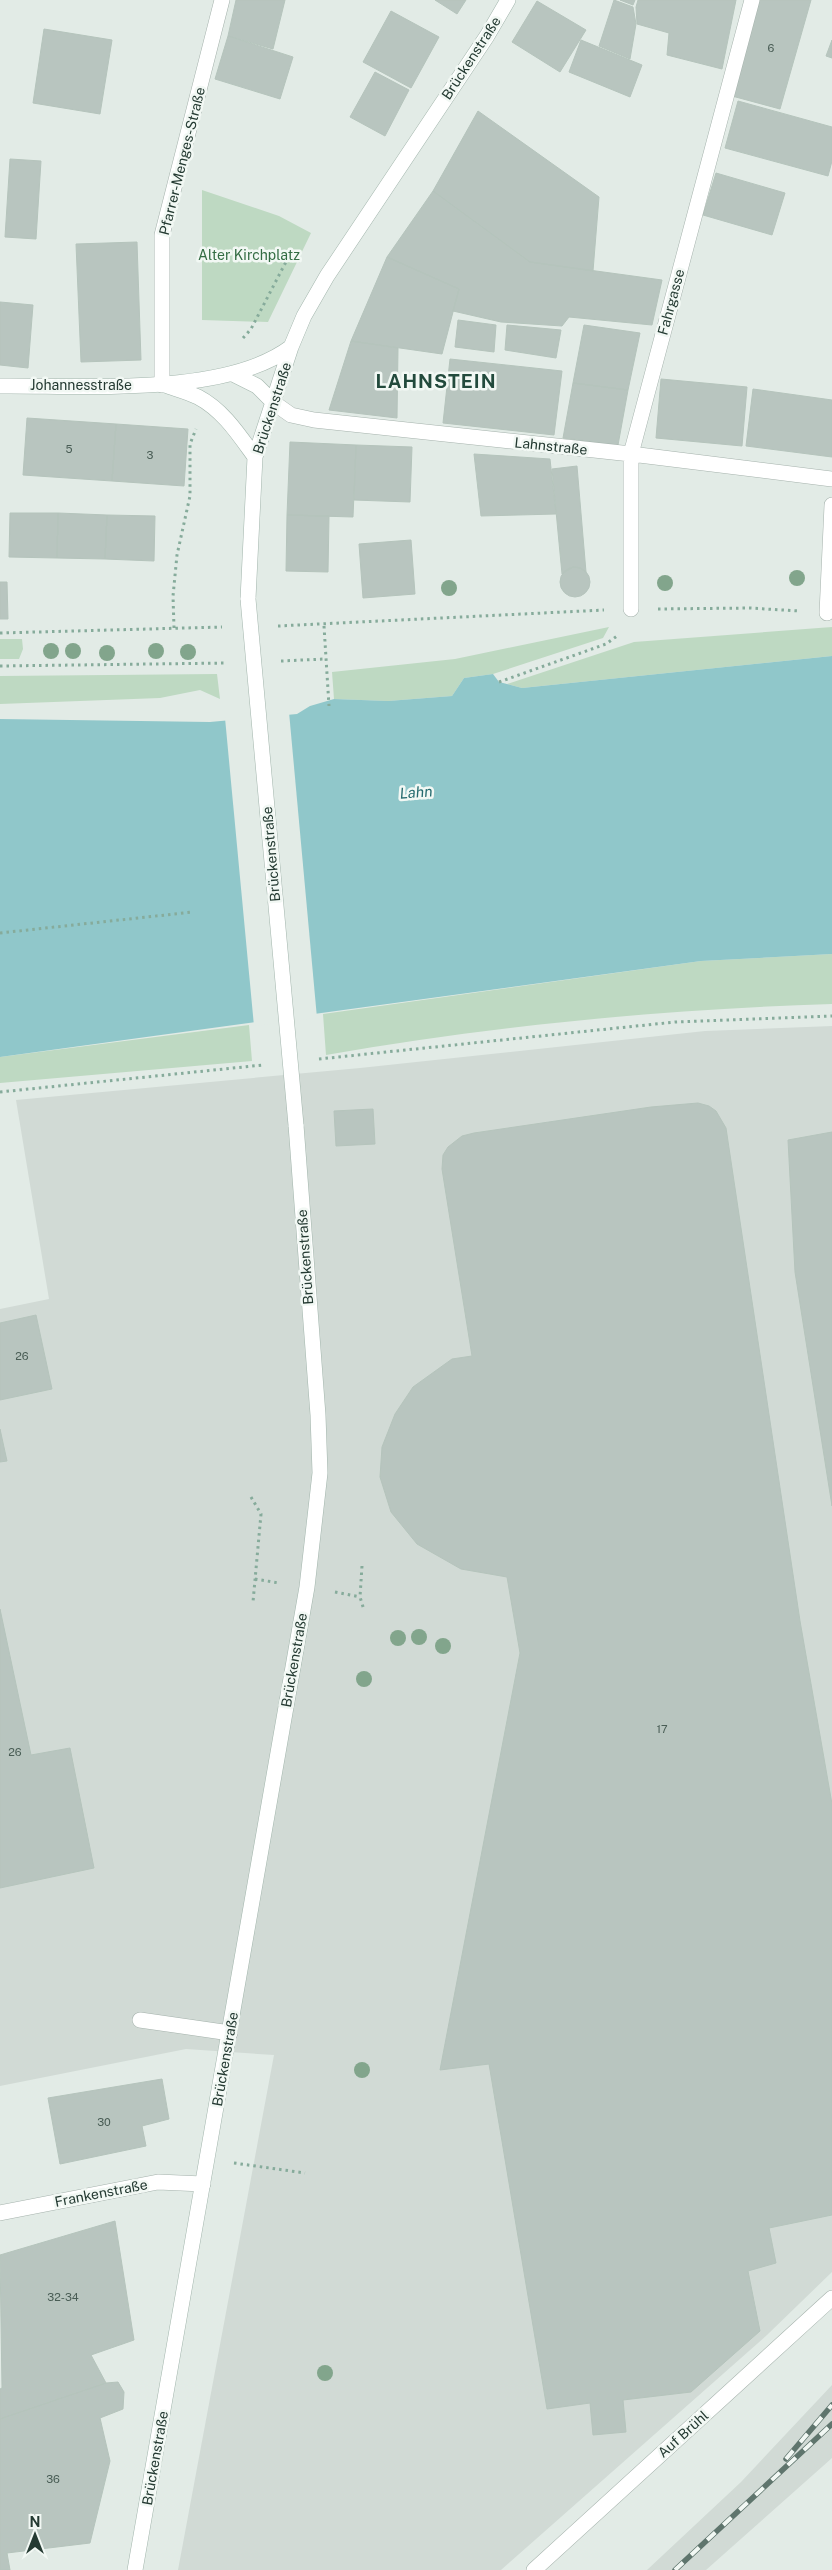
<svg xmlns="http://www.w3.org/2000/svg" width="832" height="2570" viewBox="0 0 832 2570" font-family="'Public Sans',sans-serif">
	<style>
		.built { fill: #d1dad5 }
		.green { fill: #bed9c2 }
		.water { fill: #90c7ca }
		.pier { fill: #e2ebe6 }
		.building { fill: #b8c5bf; stroke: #b5c4bc }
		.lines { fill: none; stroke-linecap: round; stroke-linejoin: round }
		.lane-casing { stroke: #a5b2ac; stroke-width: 16 }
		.street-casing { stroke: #a5b2ac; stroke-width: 16 }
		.secondary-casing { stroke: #a2b5ac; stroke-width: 16 }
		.path { stroke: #86ab9b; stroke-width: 3; stroke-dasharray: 2.5 4; stroke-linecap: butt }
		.lane { stroke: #fff; stroke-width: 15 }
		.street { stroke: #fff; stroke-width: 15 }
		.secondary { stroke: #fff; stroke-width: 15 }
		.rail-casing { stroke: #5f756d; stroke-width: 5.5 }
		.rail { stroke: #f2f8f4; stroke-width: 4; stroke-dasharray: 11; stroke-linecap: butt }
		.secondary-bridge-casing { stroke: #a2b5ac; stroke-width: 16; stroke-linecap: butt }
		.secondary-bridge { stroke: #fff; stroke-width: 15 }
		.tree { fill: #82a58c }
		.labels { text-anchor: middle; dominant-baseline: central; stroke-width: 5; stroke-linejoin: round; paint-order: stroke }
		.number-label { font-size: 11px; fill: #495d55 }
		.street-label { font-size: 14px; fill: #243a32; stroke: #f2f8f4 }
		.park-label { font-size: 14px; fill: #336c43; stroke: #f2f8f4 }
		.water-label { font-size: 15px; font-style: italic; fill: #256b6f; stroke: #f2f8f4 }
		.district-label { font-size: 19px; font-weight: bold; letter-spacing: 1px; fill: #224a3c; stroke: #f2f8f4 }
	</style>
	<rect width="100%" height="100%" fill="#e2ebe6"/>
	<path class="built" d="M832,1026V2272L767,2335L501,2570H178L274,2055L186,2049L0,2086V1309L49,1299L16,1100L360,1068L705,1031Z
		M832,2385V2458L706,2570H647L741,2482Z"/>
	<path class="green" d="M202,190L279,216L311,233L268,322L202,320Z
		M609,627L603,638L493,674L464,678L452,696L388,701L334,699L332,672L455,659Z
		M832,627V656L522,688L507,684L634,642Z
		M0,639H22L23,649L19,659H0Z
		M217,674L220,699L200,690L160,698L0,704V676Z
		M832,954V1004C663,1009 493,1026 326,1055L323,1014L701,961Z
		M249,1025L252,1061L0,1083V1057Z"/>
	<path class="water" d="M832,656V954L701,961L0,1057V719L210,722L297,714L310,706L334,699L388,701L452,696L464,678L493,674L499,682L522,688Z"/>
	<path class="pier" d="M289,712L317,1018L254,1026L225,718Z"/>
	<path class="building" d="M236,0H285L273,49L228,36Z
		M435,0H466L457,14Z
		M614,0L633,7L636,24L630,59L599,46Z
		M620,0H635L633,5Z
		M638,0H736L722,69L667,55L669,33L637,24L636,7Z
		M759,0H811L780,109L732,96Z
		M537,1L586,30L560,72L512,42Z
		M391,11L439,37L411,88L363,62Z
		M44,29L112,40L100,114L33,103Z
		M228,36L293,57L280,99L215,79Z
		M581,40L642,65L630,97L569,72Z
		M832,40V58L826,56Z
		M375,72L409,90L385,136L350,117Z
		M738,101L832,127V161L828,176L725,148Z
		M478,111L599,197L593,271L530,262L433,191Z
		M10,159L41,161L36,239L5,237Z
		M716,173L785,193L772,235L703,215Z
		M433,191L530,262L662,280L652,325L569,317L562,326L501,322L453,311L459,289L387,257Z
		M137,242L141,360L81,362L76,244Z
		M387,257L459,289L442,354L351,341Z
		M0,302L33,305L28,368L0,365Z
		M458,320L496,325L494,352L455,347Z
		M507,325L561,330L556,358L505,350Z
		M584,325L640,333L628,390L573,383Z
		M351,341L398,348L397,418L329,410Z
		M450,359L562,371L554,435L443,423Z
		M661,379L747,387L742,446L656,438Z
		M573,383L628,390L618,445L563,438Z
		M753,389L832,400V457L746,446Z
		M27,418L116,424L112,481L23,475Z
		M116,424L188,429L184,486L112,481Z
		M290,442L356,445L353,517L287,515Z
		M356,445L412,447L410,502L354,500Z
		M474,454L550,459L556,514L481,516Z
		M577,466L586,572L580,568L573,567L562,574L552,469Z
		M10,513H58L57,558L9,557Z
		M58,513L107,515L105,559L57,558Z
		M107,515L155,516L154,561L105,559Z
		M287,515L329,516L328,572L286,571Z
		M411,540L415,594L363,598L359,544Z
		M560 582a15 15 0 1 1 30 0a15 15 0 1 1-30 0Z
		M0,582H7L8,619H0Z
		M698,1103L709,1106L716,1111L726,1128L800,1621L832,1804V2215L769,2228L776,2263L748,2271L760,2331L691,2392L623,2400L626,2432L593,2435L590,2403L547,2409L489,2064L440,2070L520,1653L507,1577L461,1569L417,1544L391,1512L380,1477L382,1447L395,1414L413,1387L452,1359L472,1356L442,1169L443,1155L448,1147L462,1136L474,1133L651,1107Z
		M373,1109L375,1144L336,1146L334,1111Z
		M832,1132V1506L795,1272L788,1140Z
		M36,1315L52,1389L0,1400V1323Z
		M0,1429L7,1461L0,1462Z
		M0,1609L31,1755L70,1748L94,1868L0,1888Z
		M162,2079L169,2119L142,2126L146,2146L60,2164L48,2098Z
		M115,2221L134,2340L91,2355L106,2383L0,2419V2389L2,2388L0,2255Z
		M118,2382L124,2392L123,2409L100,2418L110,2461L90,2543L7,2553L10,2570H0V2419L106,2383Z"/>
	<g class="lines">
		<g class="lane-casing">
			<path id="lane" d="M140,2020L230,2033"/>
		</g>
		<g class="street-casing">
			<path id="street" d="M162,385V235L222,0
				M274,403L291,415L314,420L631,454L832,479
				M631,609V454L752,0
				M827,613L832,505
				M0,2213L158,2182L203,2184
				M534,2570L832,2298"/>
		</g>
		<g class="secondary-casing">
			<path id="secondary" d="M233,374L257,386L274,403
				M165,385C176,389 188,392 198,397C223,410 239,435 255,457
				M0,386C82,385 225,397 291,347
				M248,599L255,457L291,347L304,316L327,276L487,36L508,0
				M135,2570L307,1587L320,1473L318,1415L296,1125"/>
		</g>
		<path class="path" d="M243,338L251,329L289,256L302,262
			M658,609L750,608L799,611
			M278,626L604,610
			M324,626L329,706
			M174,628L173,596L177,555L190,496V444L196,429
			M0,633L222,627
			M281,661L325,659
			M0,666L227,663
			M499,682L606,644L617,636V634
			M0,933L193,912
			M319,1059L675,1022L832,1016
			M0,1092L263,1065
			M251,1497L261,1514L253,1602
			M362,1566L360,1597L364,1610
			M255,1579L279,1583
			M335,1592L360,1597
			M234,2163L305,2173"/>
		<use href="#lane" class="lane"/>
		<use href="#street" class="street"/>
		<use href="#secondary" class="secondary"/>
		<g class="rail-casing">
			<path id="rail" d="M786,2459L832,2405
				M675,2570L832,2424"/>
		</g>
		<use href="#rail" class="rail"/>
		<g class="secondary-bridge-casing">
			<path id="secondary-bridge" d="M248,599L296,1125"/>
		</g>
		<use href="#secondary-bridge" class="secondary-bridge"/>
	</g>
	<g class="tree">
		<circle cx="797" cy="578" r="8"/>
		<circle cx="665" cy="583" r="8"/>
		<circle cx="449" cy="588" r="8"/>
		<circle cx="51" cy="651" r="8"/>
		<circle cx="73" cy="651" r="8"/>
		<circle cx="156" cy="651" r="8"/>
		<circle cx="188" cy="652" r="8"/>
		<circle cx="107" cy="653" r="8"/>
		<circle cx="419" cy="1637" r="8"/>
		<circle cx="398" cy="1638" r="8"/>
		<circle cx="443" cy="1646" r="8"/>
		<circle cx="364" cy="1679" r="8"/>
		<circle cx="362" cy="2070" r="8"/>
		<circle cx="325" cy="2373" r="8"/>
	</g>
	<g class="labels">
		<g class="number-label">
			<text x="771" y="48">6</text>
			<text x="69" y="449">5</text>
			<text x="150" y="455">3</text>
			<text x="22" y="1356">26</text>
			<text x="662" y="1729">17</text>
			<text x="15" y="1752">26</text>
			<text x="104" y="2122">30</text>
			<text x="63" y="2297">32-34</text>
			<text x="53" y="2479">36</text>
		</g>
		<g class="street-label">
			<text transform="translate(471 58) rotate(-57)">Brückenstraße</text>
			<text transform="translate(182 161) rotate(-76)">Pfarrer-Menges-Straße</text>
			<text transform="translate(671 302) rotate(-75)">Fahrgasse</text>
			<text x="81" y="385">Johannesstraße</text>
			<text transform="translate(272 408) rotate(-72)">Brückenstraße</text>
			<text transform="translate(551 446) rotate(6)">Lahnstraße</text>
			<text transform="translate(271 854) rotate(-95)">Brückenstraße</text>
			<text transform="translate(305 1257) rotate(-94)">Brückenstraße</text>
			<text transform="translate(294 1660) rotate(-80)">Brückenstraße</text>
			<text transform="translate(225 2059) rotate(-80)">Brückenstraße</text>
			<text transform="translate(101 2193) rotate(-11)">Frankenstraße</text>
			<text transform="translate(683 2434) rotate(-42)">Auf Brühl</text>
			<text transform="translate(155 2458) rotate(-80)">Brückenstraße</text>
		</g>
		<g class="park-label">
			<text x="249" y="255">Alter Kirchplatz</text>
		</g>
		<g class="water-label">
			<text transform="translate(416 792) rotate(-4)">Lahn</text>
		</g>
		<g class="district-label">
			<text x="436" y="381">LAHNSTEIN</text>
		</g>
	</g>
	<g transform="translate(35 2535)" stroke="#f2f8f4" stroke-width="4" paint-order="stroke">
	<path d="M0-4L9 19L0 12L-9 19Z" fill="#243a32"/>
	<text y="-8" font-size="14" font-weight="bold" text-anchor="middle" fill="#243a32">N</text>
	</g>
</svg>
